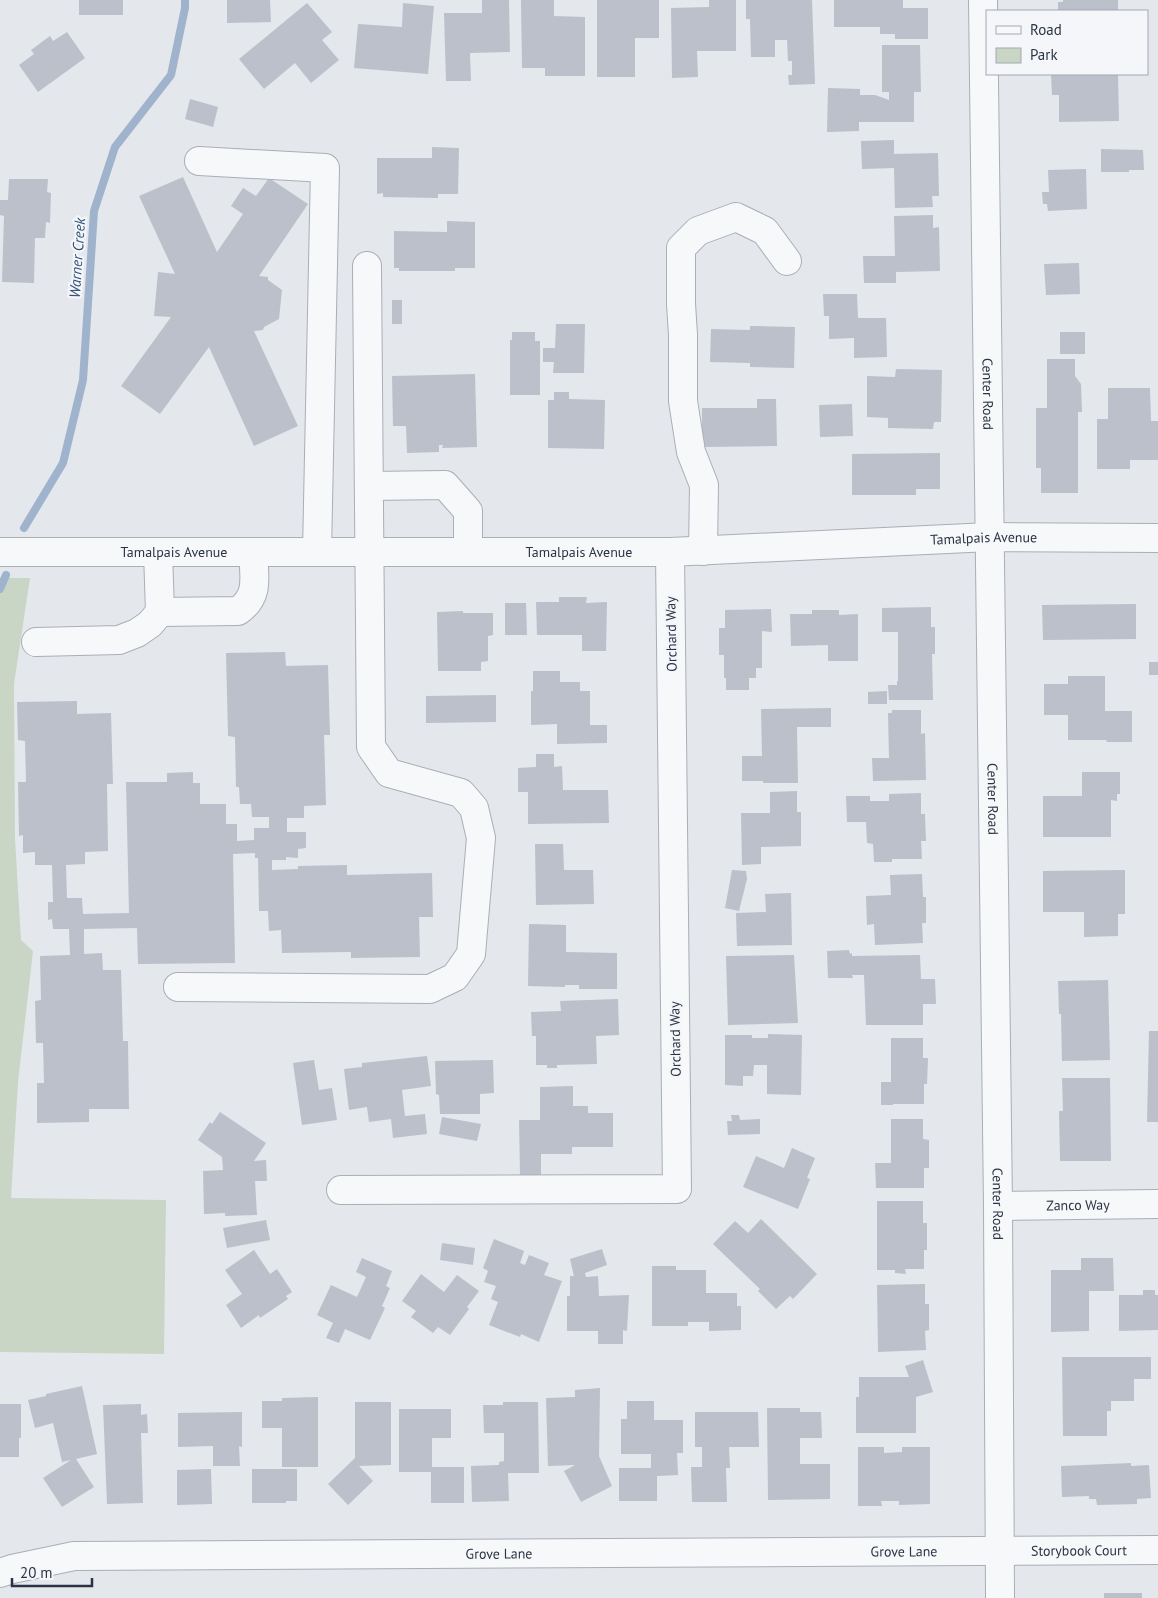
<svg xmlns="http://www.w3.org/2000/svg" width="1158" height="1598" viewBox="0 0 1158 1598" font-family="'PT Sans',sans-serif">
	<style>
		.green { fill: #c9d6c5 }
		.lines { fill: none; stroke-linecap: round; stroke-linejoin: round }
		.stream { stroke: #9fb4cc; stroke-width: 8 }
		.building { fill: #bbc0ca }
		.minor-casing { stroke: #a9aeb7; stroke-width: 30 }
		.minor { stroke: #f7f8fa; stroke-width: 28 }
		.labels { text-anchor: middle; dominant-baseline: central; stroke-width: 4.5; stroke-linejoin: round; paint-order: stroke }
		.street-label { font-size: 14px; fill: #2b3445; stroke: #f4f6f9 }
		.water-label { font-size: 15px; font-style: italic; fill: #34527a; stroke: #f4f6f9 }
	</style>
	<rect width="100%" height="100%" fill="#e4e7ec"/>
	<path class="green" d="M0,578H30L14,684L15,839L21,940L33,951L18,1082L11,1198L166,1200L164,1354L0,1352Z"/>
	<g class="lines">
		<path class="stream" d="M24,528L63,463L83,380L94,211L115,147L171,75L185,8V0
			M0,589L6,575"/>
	</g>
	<path class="building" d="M79,0H123V15H79Z
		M227,0H270L271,22L227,23Z
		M482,0H509L510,52L470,53L471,81H446L444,13H482Z
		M521,0H554V16L585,17V76H545V68H522Z
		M597,0H659V38H635V77H597Z
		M709,0H736V51H697L698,77L672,78L671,8L709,7Z
		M746,0H812L815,84L789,85L788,75H792V61H788L787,40H775V57H751L750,19H746Z
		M834,0H903V8H928V39H895V34H880V27H834Z
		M1063,0H1118V11H1058V2H1063Z
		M307,3L332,32L322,40L339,60L311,83L295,63L264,89L239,59Z
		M403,3L434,6L428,74L354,68L358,24L402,27Z
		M67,32L85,58L38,92L19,65L34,54L31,50L50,36L53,41Z
		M882,45H920L921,92H914V122H859V131L827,132L828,88L860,89V95H875L889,100V92H882Z
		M1051,74H1118L1119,121L1059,122V95H1052Z
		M190,99L218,107L213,127L185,119Z
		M894,140V154L938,153L939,196H932L933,207L895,208L894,168L862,169L861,141Z
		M432,147L459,148L458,194H438V198L383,197V193L377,194V158H432Z
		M1101,149L1143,150L1144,170H1129V172H1101Z
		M1086,169L1087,209L1048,211L1047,204H1043L1042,192H1049L1048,170Z
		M183,177L217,252L243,214L231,206L243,188L256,196L269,178L308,204L259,276L268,277V280L282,290L279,319L264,327L263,330L254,331L298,426L254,446L209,347L160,414L121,386L171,317L154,316L158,272L175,274L139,196Z
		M9,179H48L47,192L51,193L50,223L46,222L45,238H35L34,283L2,282L4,216L0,215V200H8Z
		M933,215V228L939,227L940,271L896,272V283H864L863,256H895L894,216Z
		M447,221L475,222V268H455V271H399V268H394V231L447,232Z
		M1079,263L1080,294L1046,295L1044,264Z
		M823,294H857L858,318H886L887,357L854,358V338L829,339V316H824Z
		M392,300H402V324H392Z
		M556,324H585L584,373H553L554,362H543V348H555Z
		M750,326L795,327L794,368L750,367V363L710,362L711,329L750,330Z
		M512,332H535V341H540V395H510V340H512Z
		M1060,332H1085V354H1060Z
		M1047,359H1075V376L1081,384L1082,412H1078V493H1041V468H1036V408H1047Z
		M896,369L942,370L941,422H934L933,429L888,428V418L867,417V376L895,377Z
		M475,374L477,447L442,448L443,445H439V452L407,453L406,426H393L392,376Z
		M1108,388H1150L1151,421H1158V460H1130V469H1097V419H1108Z
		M554,392H569V399L605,400L604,449L548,448V400H554Z
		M757,399H776L777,446L702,447V408H757Z
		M852,404L853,436L820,437L819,405Z
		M940,453V489H916V495H852V454Z
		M559,597H587L586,603L607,602L606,651H582V635H537L536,602H559Z
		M505,603H526L527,635H505Z
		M1136,604V639L1043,640L1042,605Z
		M931,607V627H935V654H932L933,700H889L888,685H897V681H898V632H882V608Z
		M771,609L772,632L762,631V668H756V678H749V690H726V678H724V655H719V628H725V610Z
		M812,610H839V615L858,614V661H828V645L791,646L790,614H812Z
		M463,611V613H493V635L488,636V661L481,662V671H438L437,612Z
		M285,652L286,666L328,665L330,735H324L326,805L304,806V818H287V832H306V848L298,849V858L286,857V860H272V870L298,869V866L347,865V875L432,873L433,917H419L420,957L351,958V952L282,953L281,930L269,931L268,911H259L258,858H255V853L233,854L235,963L138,964L137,928L84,929V954L102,953L103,970H121L123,1041H128L129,1109H89V1122L37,1123V1083H44L43,1043H36L35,1001L41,1000L40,956L70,955L69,929H53L52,919L48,920V902H53L52,865H35V852L23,853V835L19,836L18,782H26L25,741L18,740L17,702L77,701V714L111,713L113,784H107L108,851L85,852V864L66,865L67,898H82L83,914L129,913L126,782H167V773L193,772V783H200V804H226V824H237V841L254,840V828H269V817H252L251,804H240L239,787H236L235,737L228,736L226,653Z
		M1149,662H1158V675H1149Z
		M533,671H560V682H580V691H590V725H607V743L557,744V724L531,725V691H533Z
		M1068,676H1105V711H1132V742H1107L1106,740H1068V715H1044V684H1068Z
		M887,691V704H868V692Z
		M496,695V722L426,723V696Z
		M831,708V727H797L798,783H763V781H742V756H762L761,709Z
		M892,710H921V734L925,733L926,780L873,781L872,758H889L888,713H892Z
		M536,754H554V767L562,766L563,790H608L609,823L528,824V792H518V768L536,767Z
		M1082,772H1120V794H1117V801L1111,800V837H1043V796H1082Z
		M797,791V812H801V846L761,847V864L742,865L741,813H770V792Z
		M921,793V814H925L926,841H921L922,859H892V862H874L873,844L867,843L866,822H847L846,796H870V801H889V794Z
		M535,844H563L564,870H593L594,904L536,905Z
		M732,870L746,871L747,879L739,911L725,908Z
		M1125,870V914H1118V936L1084,937V912H1043V871Z
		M922,874L923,897H926V923H922L923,943L875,945L874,924L867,925L866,896L891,895L890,875Z
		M791,893L792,945L737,946L736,913L766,912L765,894Z
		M529,924L566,925V952L617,953V989H579V985H565V987L528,986Z
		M849,950L850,954L852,953V956L920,955L921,979H935L936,1004H923V1025H866L864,975H852L853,978H828L827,951Z
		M794,955L798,1023L728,1025L726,956Z
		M1108,980L1110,1060L1062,1061L1061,1014H1059L1058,981Z
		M618,999L619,1035L596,1036L597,1064L557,1065V1068H547V1065H536V1036H532L531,1012L561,1011L560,1001Z
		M1149,1031H1158V1122H1147Z
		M768,1034L802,1035L801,1095L767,1094V1065H754L753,1076H743V1086L725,1085V1035H752V1038H768Z
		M891,1038H923V1058H928L927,1084H924V1104H893V1105H881V1082H891Z
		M427,1056L431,1086L402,1090L405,1116L425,1114L427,1134L393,1138L391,1119L369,1122L367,1107L349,1110L344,1069L362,1067V1063Z
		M314,1060L319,1090L332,1088L337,1120L302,1125L293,1063Z
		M493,1060L494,1093L480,1094V1114H440L439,1095L436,1094L435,1061Z
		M1062,1078H1110L1111,1161H1060L1059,1111H1063Z
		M573,1086V1106H588V1113H613V1147H572V1154H541V1175H520L519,1120H540V1087Z
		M220,1112L266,1143L254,1161L266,1160L267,1181H255L257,1215L225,1216V1213L204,1214L203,1171L223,1170L222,1157L198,1140L210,1122L212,1124Z
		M731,1115H739L740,1120L760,1119V1134L728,1135L727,1121H732Z
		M442,1117L481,1124L477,1141L439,1134Z
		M891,1119H923V1139L929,1140V1168H924V1188H876L875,1163H891Z
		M792,1148L815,1158L807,1178L810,1179L798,1209L743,1187L756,1156L784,1168Z
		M877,1201H923V1223H927V1250H924V1269H905L906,1274L895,1273V1270H877Z
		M761,1219L817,1274L793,1299L790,1296L776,1309L758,1291L760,1289L713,1244L735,1221L748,1233Z
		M266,1220L270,1240L227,1248L223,1228Z
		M494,1239L524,1251L520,1263L525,1265L529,1255L549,1263L544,1275L562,1281L539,1342L521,1334L520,1337L489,1325L498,1302L491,1299L496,1286L484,1282L488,1271L483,1268Z
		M442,1243L475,1248L473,1265L440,1260Z
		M602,1249L607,1265L585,1273L586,1277L598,1276L599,1296L629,1295L627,1331L623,1330V1344H598V1331H567V1296H570V1276H574L570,1259Z
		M254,1250L270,1274L277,1269L292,1292L286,1296L288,1299L260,1318L259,1315L241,1328L226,1305L242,1294L225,1270Z
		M362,1258L392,1271L386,1286L390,1288L382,1306L385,1308L370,1340L345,1329L339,1343L326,1338L333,1323L317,1315L331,1285L357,1297L366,1277L356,1272Z
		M1081,1258H1113L1114,1291H1089V1331L1051,1332V1270H1081Z
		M652,1266H676V1270H706V1293H737V1306H741V1330L709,1331V1322H688V1326H652Z
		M421,1274L444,1292L457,1275L479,1291L467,1307L469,1309L450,1335L438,1327L433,1333L411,1317L416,1311L402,1301Z
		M925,1284V1304H929V1330L925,1331L926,1350L878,1352L877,1285Z
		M1143,1290H1155V1295H1158V1330L1119,1331V1295H1143Z
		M1062,1357H1151V1379H1134V1401H1111V1411H1107V1436H1063Z
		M923,1360L933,1392L916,1397V1433H856V1397H859V1377H909L905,1366Z
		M82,1386L97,1454L76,1459L94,1487L62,1507L43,1478L71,1460L62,1462L53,1423L35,1428L28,1400L46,1396V1394Z
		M600,1388L599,1456L612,1486L581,1502L564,1471L575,1465L548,1466L546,1398L575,1397V1390Z
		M318,1397V1467H282V1428H262V1401H282V1398Z
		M627,1401H654V1420H683V1453H677L678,1475L657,1476V1501H619V1468H651V1454H621V1419H627Z
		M355,1402H391V1465L359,1466L373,1481L348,1505L328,1484L355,1458Z
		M503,1402H538L539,1473H508L509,1501L472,1502L471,1466L499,1465V1462L504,1461V1433H484L483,1405H503Z
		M0,1404H21V1438H19V1457H0Z
		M141,1404V1415L147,1414L148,1433H141L143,1503L107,1504L103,1405Z
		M767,1408H800V1412H821L822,1438H800V1464H830V1499L768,1500Z
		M399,1409H451V1438H432V1467H464V1503H431V1472H399Z
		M242,1412V1447L239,1446L240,1466H213V1446L178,1447V1413Z
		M695,1412H758L759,1447H729L730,1468H726L727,1502H692L691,1467H702V1447H695Z
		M858,1447H884V1453L902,1452V1447H930V1504L899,1505V1501H881L882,1506H858Z
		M1131,1463V1466L1149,1465L1151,1498L1137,1499V1504L1097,1505L1096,1499H1089V1496L1062,1497L1061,1466Z
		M211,1469L212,1504L177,1505V1470Z
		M252,1469H297V1501H286V1503H252Z
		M1104,1593H1142V1598H1104Z"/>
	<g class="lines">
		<g class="minor-casing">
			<g id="minor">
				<path id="s1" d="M983,0L998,1206L1000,1598"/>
				<path d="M199,161L325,168L317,552"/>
				<path d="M369,486L445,485L468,511V552"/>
				<path d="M703,551L704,485L691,452L683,401V335L681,304V248L698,231L736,217L765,231L787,261"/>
				<path id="s2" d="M0,552H670L990,537L1158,538"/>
				<path d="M160,612L238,611C260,596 254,576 253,552"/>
				<path d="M36,642L119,640L137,633L150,624L160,612L158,552"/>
				<path d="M178,987L430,989L455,977L471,954L481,838L474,808L461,793L389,773L371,747L367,266"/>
				<path d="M341,1190L677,1189L670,552"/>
				<path id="s3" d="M998,1206L1158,1204"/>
				<path id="s4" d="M0,1573L12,1569L74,1556L1158,1550"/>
			</g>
		</g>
		<use href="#minor" class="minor"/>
	</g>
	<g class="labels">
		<g class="street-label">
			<text stroke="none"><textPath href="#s1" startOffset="394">Center Road</textPath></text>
			<text stroke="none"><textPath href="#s2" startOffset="984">Tamalpais Avenue</textPath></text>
			<text stroke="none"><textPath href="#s2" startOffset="174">Tamalpais Avenue</textPath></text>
			<text stroke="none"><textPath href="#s2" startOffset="579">Tamalpais Avenue</textPath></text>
			<text transform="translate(671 634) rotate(-91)">Orchard Way</text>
			<text stroke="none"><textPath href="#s1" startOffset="799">Center Road</textPath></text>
			<text transform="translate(675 1039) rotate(-91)">Orchard Way</text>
			<text stroke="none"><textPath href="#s1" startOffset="1204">Center Road</textPath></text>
			<text stroke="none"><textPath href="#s3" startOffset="80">Zanco Way</textPath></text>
			<text stroke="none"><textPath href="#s4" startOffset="1081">Storybook Court</textPath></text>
			<text stroke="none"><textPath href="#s4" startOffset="906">Grove Lane</textPath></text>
			<text stroke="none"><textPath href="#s4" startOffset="501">Grove Lane</textPath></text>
		</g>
		<g class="water-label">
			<text transform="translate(77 258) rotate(-86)">Warner Creek</text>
		</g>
	</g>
	<rect x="986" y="10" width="162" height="65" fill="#f4f6f9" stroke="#a4a8b1"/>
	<rect x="996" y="26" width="25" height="8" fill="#f7f8fa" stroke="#a4a8b1"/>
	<text x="1030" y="35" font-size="15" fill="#2b3445">Road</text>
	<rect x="996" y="48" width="25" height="15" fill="#c9d6c5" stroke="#a4a8b1"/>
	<text x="1030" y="60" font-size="15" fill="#2b3445">Park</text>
	<path d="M12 1578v8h80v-8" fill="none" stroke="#2b3445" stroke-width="2.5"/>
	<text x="20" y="1578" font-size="15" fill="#2b3445" stroke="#f4f6f9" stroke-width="4" paint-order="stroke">20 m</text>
</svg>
